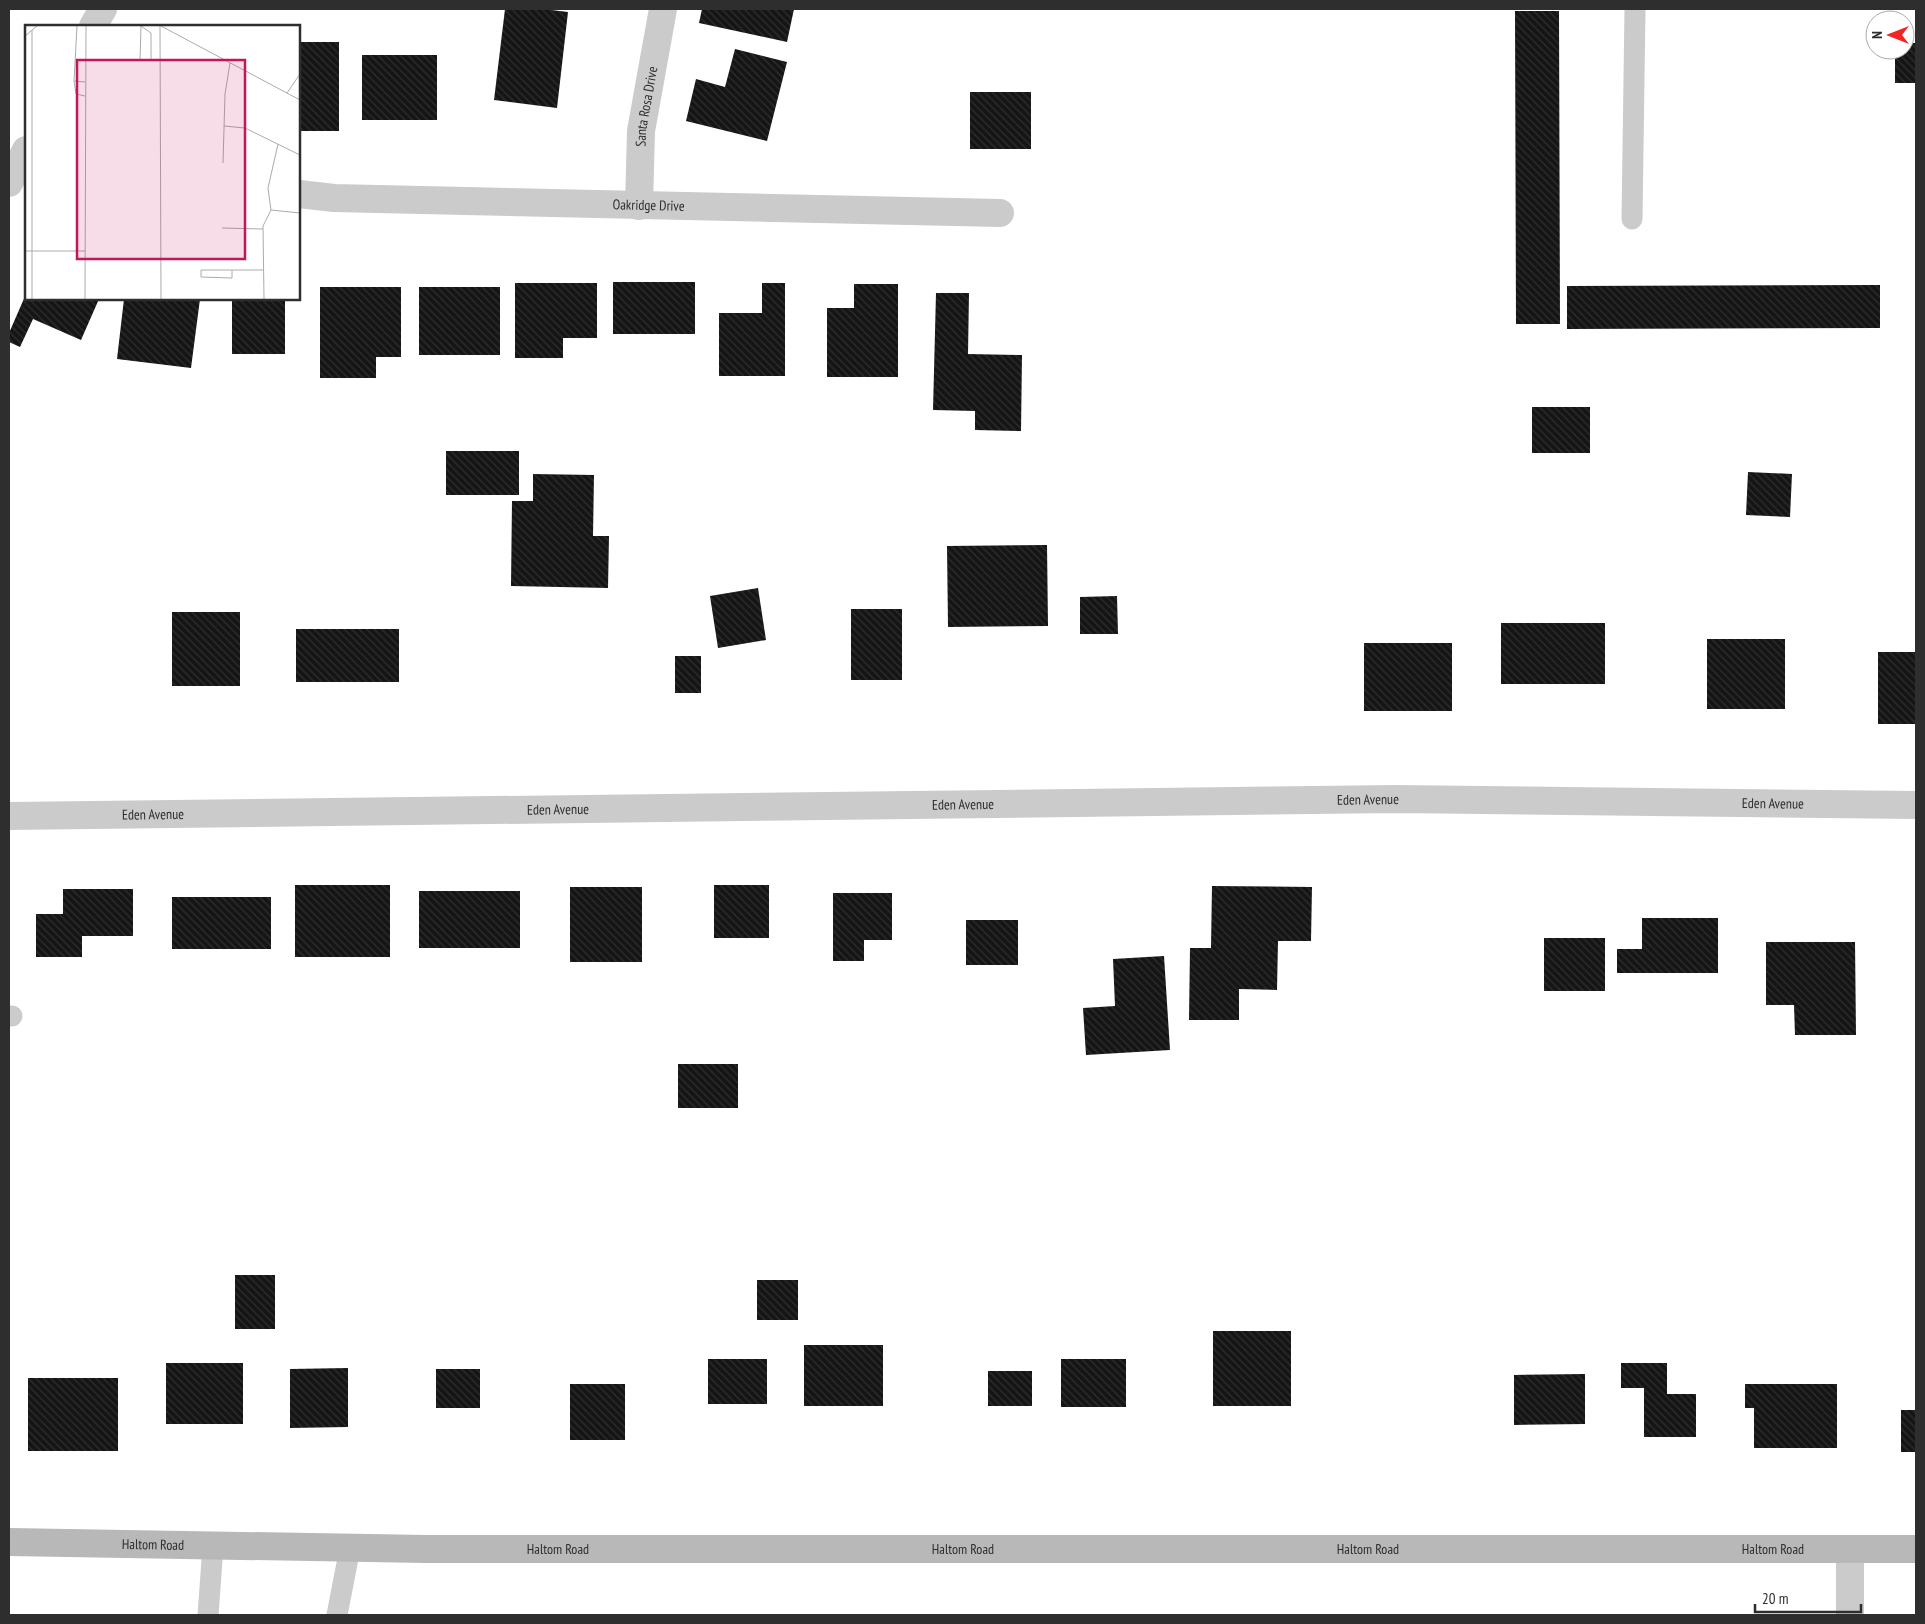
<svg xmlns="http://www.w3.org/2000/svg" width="1925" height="1624" viewBox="0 0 1925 1624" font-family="'PT Sans Narrow',sans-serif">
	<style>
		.building { fill: url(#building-back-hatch) }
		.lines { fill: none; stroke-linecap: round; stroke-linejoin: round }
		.service { stroke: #cbcbcb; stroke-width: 21 }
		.minor { stroke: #cbcbcb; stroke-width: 28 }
		.secondary { stroke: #b8b8b8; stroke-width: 28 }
		.labels { text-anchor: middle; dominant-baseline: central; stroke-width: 5; stroke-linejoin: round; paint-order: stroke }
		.street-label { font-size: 14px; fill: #2e2e2e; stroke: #fff }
		.inset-road { fill: none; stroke: #ababab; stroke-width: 1 }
		.view { fill: #c2185b; fill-opacity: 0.15; stroke: #c2185b; stroke-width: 2.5 }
		.inset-edge { fill: none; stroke: #2e2e2e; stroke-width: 2.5 }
	</style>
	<defs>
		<pattern id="building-back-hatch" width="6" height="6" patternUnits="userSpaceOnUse" patternTransform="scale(1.25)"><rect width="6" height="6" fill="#151515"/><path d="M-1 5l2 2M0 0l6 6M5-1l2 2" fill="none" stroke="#2f2f2f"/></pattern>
	</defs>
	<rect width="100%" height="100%" fill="#fff"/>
	<path class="building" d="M505,9H543L568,12L557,108L494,100Z
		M702,9H794L787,42L699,23Z
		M1515,11H1559L1560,324H1516Z
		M299,42H339V131H299Z
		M1905,43H1916V83H1895V50H1905Z
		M735,49L787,62L767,141L686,121L696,79L725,87Z
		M362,55H437V120H362Z
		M970,92H1031V149H970Z
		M613,282H695V334H613Z
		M515,283H597V338H563V358H515Z
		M762,283H785V376H719V313H762Z
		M854,284H898V377H827V308H854Z
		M1880,285V328L1567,329V286Z
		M320,287H401V357H376V378H320Z
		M419,287H500V355H419Z
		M936,293H969L968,354L1022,355L1021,431L975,430V411L933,410Z
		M26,294V299H99L81,340L33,319L20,347L9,342V333Z
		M124,299H200L191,368L117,359Z
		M232,299H285V354H232Z
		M1532,407H1590V453H1532Z
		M446,451H519V495H446Z
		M1748,472L1792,474L1790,517L1746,515Z
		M533,474L594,475L593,536H609L608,588L511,586L512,501H533Z
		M1047,545L1048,626L948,627L947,546Z
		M758,588L766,640L718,648L710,596Z
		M1117,596L1118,634H1080V597Z
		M851,609H902V680H851Z
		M172,612H240V686H172Z
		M1501,623H1605V684H1501Z
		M296,629H399V682H296Z
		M1707,639H1785V709H1707Z
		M1364,643H1452V711H1364Z
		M1878,652H1916V724H1878Z
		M675,656H701V693H675Z
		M295,885H390V957H295Z
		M714,885H769V938H714Z
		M1212,886L1312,887L1311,941H1278L1277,990L1239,989V1020H1189L1190,948H1211Z
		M570,887H642V962H570Z
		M63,889H133V936H82V957H36V914H63Z
		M419,891H520V948H419Z
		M833,893H892V940H864V961H833Z
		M172,897H271V949H172Z
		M1642,918H1718V973H1617V949H1642Z
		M966,920H1018V965H966Z
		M1544,938H1605V991H1544Z
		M1766,942H1855L1856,1035H1795L1794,1005H1766Z
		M1164,956L1170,1050L1086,1055L1083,1008L1115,1006L1113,959Z
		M678,1064H738V1108H678Z
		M235,1275H275V1329H235Z
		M757,1280H798V1320H757Z
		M1213,1331H1291V1406H1213Z
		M804,1345H883V1406H804Z
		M708,1359H767V1404H708Z
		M1061,1359H1126V1407H1061Z
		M166,1363H243V1424H166Z
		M1621,1363H1667V1394H1696V1437H1644V1388H1621Z
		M348,1368V1427L290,1428V1369Z
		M436,1369H480V1408H436Z
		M988,1371H1032V1406H988Z
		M1585,1374V1424L1514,1425V1375Z
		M28,1378H118V1451H28Z
		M570,1384H625V1440H570Z
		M1745,1384H1837V1448H1754V1408H1745Z
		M1901,1410H1916V1452H1901Z"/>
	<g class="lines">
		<path class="service" d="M1632,219L1635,9
			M9,1016H12
			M208,1615L213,1546
			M337,1615L350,1548"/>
		<g class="minor">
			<path d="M93,26L103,9"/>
			<path d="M9,183L26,150"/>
			<path id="s1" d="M299,194L334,198L1000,213"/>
			<path id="s2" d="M639,206L641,131L663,9"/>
			<path id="s3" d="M9,816L1397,799L1916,805"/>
			<path d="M1850,1549V1615"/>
		</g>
		<path class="secondary" id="s4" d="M9,1542L426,1549H1916"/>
	</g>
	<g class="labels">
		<g class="street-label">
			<text stroke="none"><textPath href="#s2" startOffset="100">Santa Rosa Drive</textPath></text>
			<text stroke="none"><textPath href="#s1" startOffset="350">Oakridge Drive</textPath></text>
			<text stroke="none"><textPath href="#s3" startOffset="1359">Eden Avenue</textPath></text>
			<text stroke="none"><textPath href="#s3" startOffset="1764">Eden Avenue</textPath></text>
			<text stroke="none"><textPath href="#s3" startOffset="954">Eden Avenue</textPath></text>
			<text stroke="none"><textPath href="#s3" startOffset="549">Eden Avenue</textPath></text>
			<text stroke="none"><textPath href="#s3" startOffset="144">Eden Avenue</textPath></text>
			<text stroke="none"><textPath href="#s4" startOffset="144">Haltom Road</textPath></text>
			<text stroke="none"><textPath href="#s4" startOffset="549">Haltom Road</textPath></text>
			<text stroke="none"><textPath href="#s4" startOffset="954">Haltom Road</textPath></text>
			<text stroke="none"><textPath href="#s4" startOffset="1359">Haltom Road</textPath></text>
			<text stroke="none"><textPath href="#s4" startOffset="1764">Haltom Road</textPath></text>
		</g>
	</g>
	<g transform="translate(25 25)">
		<rect width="275" height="275" fill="#fff"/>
		<path class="inset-road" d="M52,1L49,56L60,57M116,1L126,8V35M135,1L136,274M136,1L275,75M7,5V274M0,11L12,1M115,36L116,1M49,56L51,69L60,71M262,68L275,49M199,101L220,103L275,130M198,138L200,69L205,38M246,185L275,188M197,203L238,204M0,226H60M207,245V253L176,252V245H239M60,274L61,1M239,274L238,201L246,185L243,163L253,119"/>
		<path class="view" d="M52,35H220V234H52Z"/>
		<rect width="275" height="275" class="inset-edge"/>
	</g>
	<rect width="1925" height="1624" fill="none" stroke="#2e2e2e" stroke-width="20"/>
	<g transform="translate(1890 35) rotate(270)"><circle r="24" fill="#ffffff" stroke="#ababab"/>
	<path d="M0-4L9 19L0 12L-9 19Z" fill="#f32522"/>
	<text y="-8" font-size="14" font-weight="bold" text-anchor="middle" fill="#2e2e2e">N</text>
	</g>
	<path d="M1755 1604v8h106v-8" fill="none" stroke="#2e2e2e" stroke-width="2.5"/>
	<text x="1762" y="1604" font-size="15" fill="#2e2e2e" stroke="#ffffff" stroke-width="4" paint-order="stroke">20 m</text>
</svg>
